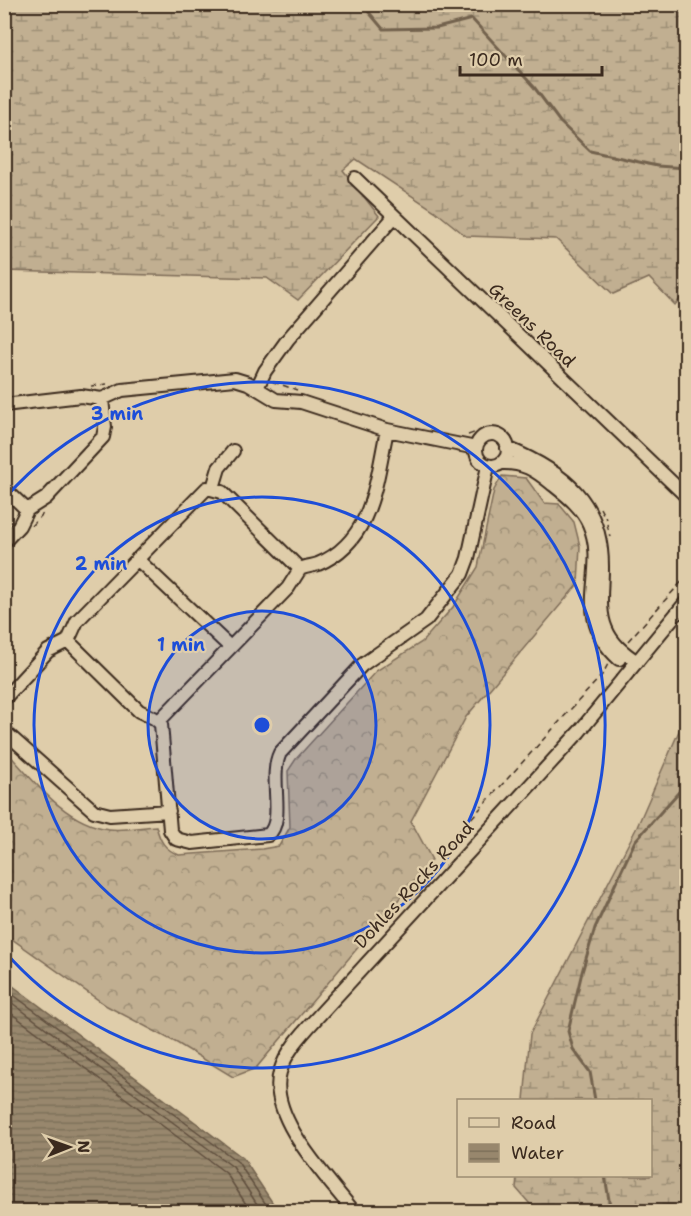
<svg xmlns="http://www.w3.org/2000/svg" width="691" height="1216" viewBox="0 0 691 1216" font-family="'Shantell Sans',sans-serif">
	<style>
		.forest { fill: url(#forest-crowns); stroke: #7e6c58; stroke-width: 1.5 }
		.wetland { fill: url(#wetland-marsh); stroke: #7e6c58; stroke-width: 1.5 }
		.water { fill: url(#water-rules); stroke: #73624d; stroke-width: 1.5 }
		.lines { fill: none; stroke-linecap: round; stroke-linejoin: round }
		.shore { stroke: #604f3e; stroke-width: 1.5 }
		.stream { stroke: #73624d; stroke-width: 3 }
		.minor-casing { stroke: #3b2a1e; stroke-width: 16 }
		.path { stroke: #3b2a1e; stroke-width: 1.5; stroke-dasharray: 6 4.5; stroke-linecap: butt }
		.minor { stroke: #dfcdaa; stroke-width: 12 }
		.ring { fill: none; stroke: #1d4ed8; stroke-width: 3 }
		.labels { text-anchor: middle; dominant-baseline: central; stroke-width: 4.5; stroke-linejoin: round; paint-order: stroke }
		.street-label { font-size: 18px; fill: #3b2a1e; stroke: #dfcdaa }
		.centre { fill: #1d4ed8; stroke: #dfcdaa; stroke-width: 3 }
		.ring-label { font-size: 18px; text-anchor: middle; font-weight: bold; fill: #1d4ed8; stroke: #dfcdaa; stroke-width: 4.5; stroke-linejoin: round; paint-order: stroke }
	</style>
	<defs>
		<pattern id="forest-crowns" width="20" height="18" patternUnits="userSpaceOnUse" patternTransform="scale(1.5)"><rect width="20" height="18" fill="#c1af91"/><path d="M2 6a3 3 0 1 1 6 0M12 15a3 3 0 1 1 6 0" fill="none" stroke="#9e8f76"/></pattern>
		<pattern id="wetland-marsh" width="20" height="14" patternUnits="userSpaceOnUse" patternTransform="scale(1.5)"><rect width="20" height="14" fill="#c1af91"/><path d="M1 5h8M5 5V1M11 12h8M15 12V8" fill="none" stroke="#9e8f76"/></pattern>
		<pattern id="water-rules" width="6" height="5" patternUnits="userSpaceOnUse" patternTransform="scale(1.5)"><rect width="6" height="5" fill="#98876d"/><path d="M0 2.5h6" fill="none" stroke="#7d6f59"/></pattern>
	</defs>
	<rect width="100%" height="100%" fill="#dfcdaa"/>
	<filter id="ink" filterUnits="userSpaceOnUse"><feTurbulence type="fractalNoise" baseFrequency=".0167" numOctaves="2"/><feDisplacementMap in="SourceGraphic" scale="12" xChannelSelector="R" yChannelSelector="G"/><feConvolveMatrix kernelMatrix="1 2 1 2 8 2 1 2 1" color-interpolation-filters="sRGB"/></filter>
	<g filter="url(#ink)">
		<path class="forest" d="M502,476L526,478L544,503L559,504L574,522L580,546L578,584L466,717L411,821L432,860L256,1068L233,1077L177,1043L107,1006L5,934V750C33,780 65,824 109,829C124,831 141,827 156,826C160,841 164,849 179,855L262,849L279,846L290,827L288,771L296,759L376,671L422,642L453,607L478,567L494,490Z"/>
		<path class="wetland" d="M4,5H674L686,12V292L675,305L649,278L613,294L556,239L466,236L435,211L356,159L343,170L379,216L298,300L267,278L5,271Z
			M686,715V1211H536L516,1188L517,1176H650V1100H524L530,1034L637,827Z"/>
		<path class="water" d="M5,980L243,1158L278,1211H5Z"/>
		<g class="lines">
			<path class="shore" d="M4,988L238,1162L271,1212
				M4,997L233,1167L262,1212
				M4,1008L226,1173L251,1212"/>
			<path class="stream" d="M362,4L383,29L437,28L472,19L534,87L560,122L590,151L657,166L686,168
				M595,1100L590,1072L573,1049L568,1031L582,972L595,928L635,841L686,784
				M605,1176L611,1212"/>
			<g class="minor-casing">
				<path id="minor" d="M355,178L686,496
					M257,388L265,371L288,339L394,217
					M4,405L81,396L102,399L122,390L235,379L248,383L276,400L301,402L387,430L476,448
					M476 450a16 16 0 1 1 32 0a16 16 0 1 1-32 0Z
					M507,448C565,472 603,503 602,569C602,588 598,611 606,629C612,644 624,653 637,662
					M501,463C523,462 535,470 551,483C566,495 581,506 589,524C610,572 569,614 619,659
					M4,488L27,510
					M213,488L219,468L233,451
					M4,542L19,526L27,510L46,498L103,437L105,427L102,399
					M137,559L230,647
					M68,641L139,711L154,718L161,724L170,830L176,839L192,843L268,835C286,820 268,777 280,753L362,665L426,620L462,574L468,558L488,466
					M4,699L48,651L68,641L77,621L207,488L222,492L300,569
					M159,721L288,588L300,569C306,566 312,566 318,564C373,541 376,481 387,430
					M4,731L94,811L110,815L169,811
					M354,1212C328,1178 267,1117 280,1072C287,1048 307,1029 323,1011L579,732L686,602"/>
			</g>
			<path class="path" d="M273,382L297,390
				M91,386L107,384
				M468,435C485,429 497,421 512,438
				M600,508L606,519
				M607,524L610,537
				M31,526L45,512
				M628,641L686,577
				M436,857L602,675L608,664"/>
			<use href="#minor" class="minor"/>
		</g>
	</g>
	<circle cx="262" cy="725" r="114" fill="#1d4ed8" fill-opacity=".12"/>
	<g class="ring">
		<circle cx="262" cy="725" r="114"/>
		<circle cx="262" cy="725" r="228"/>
		<path d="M5 498A343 343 0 1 1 5 952"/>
	</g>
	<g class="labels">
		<g class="street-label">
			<text transform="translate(532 325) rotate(44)">Greens Road</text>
			<text transform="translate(414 885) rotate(-47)">Dohles Rocks Road</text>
		</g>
	</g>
	<circle cx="262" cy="725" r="9" class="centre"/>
	<g class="ring-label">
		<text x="117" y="420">3 min</text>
		<text x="101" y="570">2 min</text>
		<text x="181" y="651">1 min</text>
	</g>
	<rect width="691" height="1216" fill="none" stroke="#dfcdaa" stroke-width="24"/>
	<rect x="12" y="12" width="667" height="1192" fill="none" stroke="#3b2a1e" stroke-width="2" filter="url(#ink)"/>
	<rect x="457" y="1099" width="195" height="78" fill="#dfcdaa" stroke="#9d8c72" stroke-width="1.5"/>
	<rect x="469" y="1118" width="30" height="9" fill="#dfcdaa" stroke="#9d8c72" stroke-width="1.5"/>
	<text x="511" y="1129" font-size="18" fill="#3b2a1e">Road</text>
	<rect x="469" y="1144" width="30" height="18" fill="url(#water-rules)" stroke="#9d8c72" stroke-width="1.5"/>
	<text x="511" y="1159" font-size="18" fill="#3b2a1e">Water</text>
	<g transform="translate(69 1147) rotate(89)" stroke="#dfcdaa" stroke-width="4.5" paint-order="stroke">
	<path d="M0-4.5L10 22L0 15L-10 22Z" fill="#3b2a1e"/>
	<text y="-9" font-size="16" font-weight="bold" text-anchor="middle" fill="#3b2a1e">N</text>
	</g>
	<path d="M460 66v9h142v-9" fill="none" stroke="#3b2a1e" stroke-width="3"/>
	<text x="469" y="66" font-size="18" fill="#3b2a1e" stroke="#dfcdaa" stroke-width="4.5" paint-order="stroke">100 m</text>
</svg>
